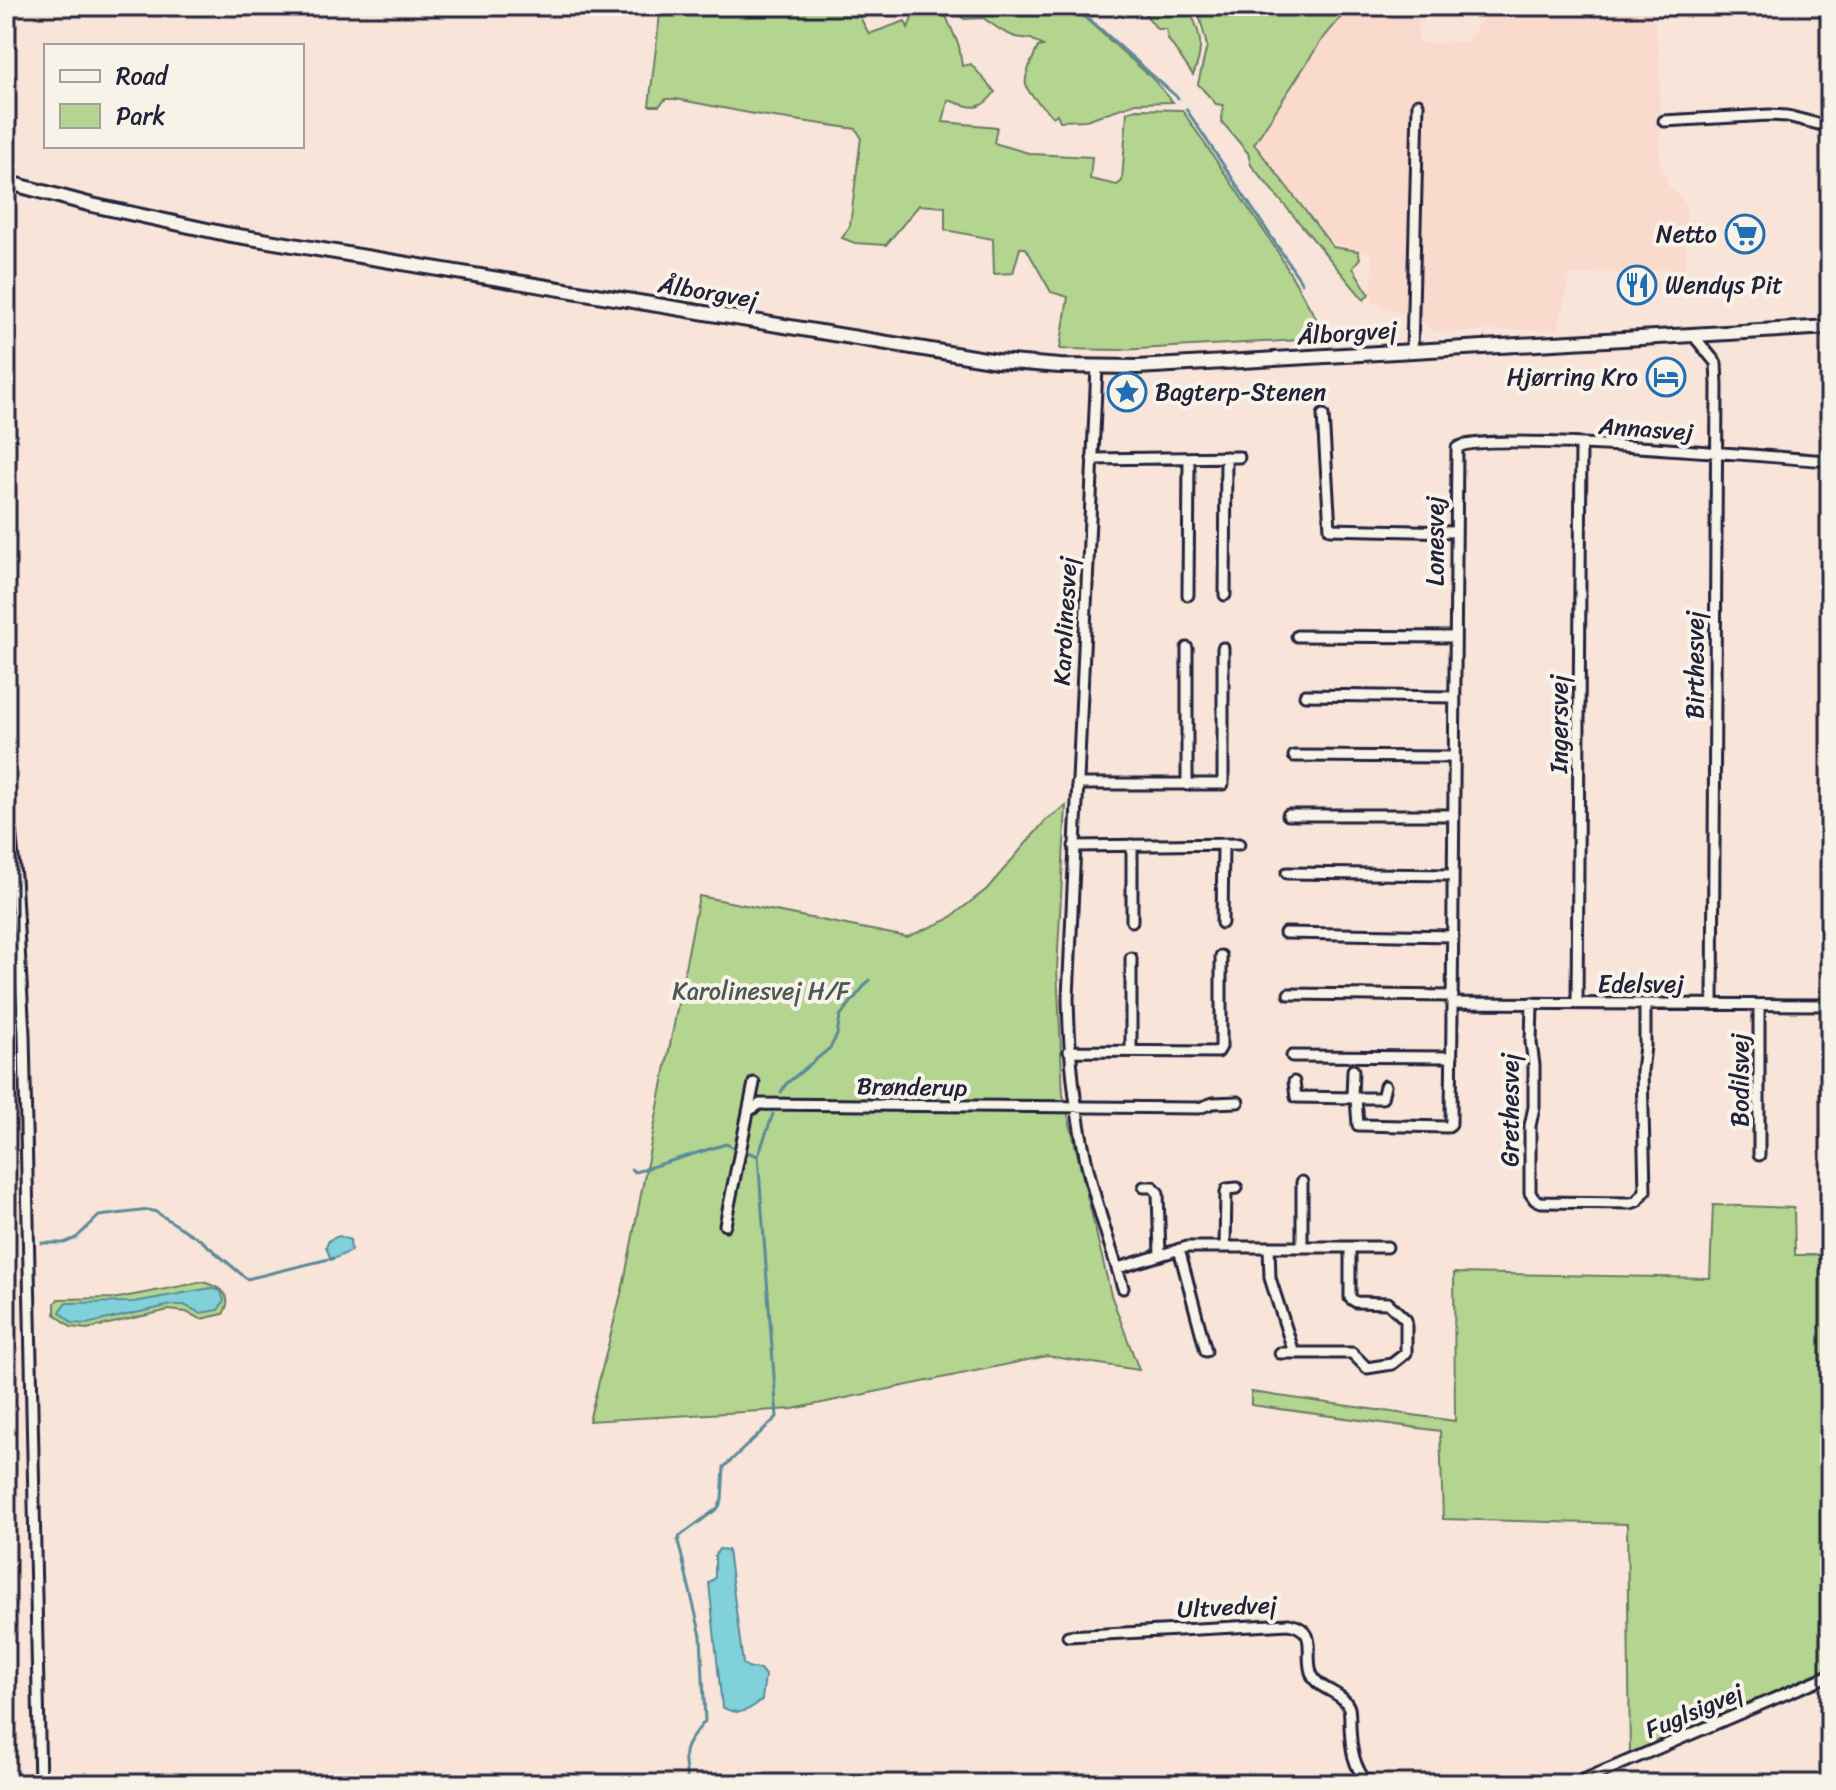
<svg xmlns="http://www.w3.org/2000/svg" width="1836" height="1790" viewBox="0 0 1836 1790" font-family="Sriracha,sans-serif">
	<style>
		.built { fill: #f9dacc }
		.green { fill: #b3d58f; stroke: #6a7c65; stroke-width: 2 }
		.water { fill: #80d1da; stroke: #5a8b9a; stroke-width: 2 }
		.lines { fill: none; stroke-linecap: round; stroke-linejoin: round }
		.stream { stroke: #5a8b9a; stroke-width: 3 }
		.minor-casing { stroke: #22223b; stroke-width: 15 }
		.major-casing { stroke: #22223b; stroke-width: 18 }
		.minor { stroke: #f7f3e8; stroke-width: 9 }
		.major { stroke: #f7f3e8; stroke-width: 12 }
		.labels { text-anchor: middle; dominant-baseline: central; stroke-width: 8; stroke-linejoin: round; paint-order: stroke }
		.poi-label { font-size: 24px; fill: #22223b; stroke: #f7f3e8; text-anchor: end }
		.street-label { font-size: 24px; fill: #22223b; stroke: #f7f3e8 }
		.park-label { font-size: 24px; fill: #4e5854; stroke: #f7f3e8 }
	</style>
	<rect width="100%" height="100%" fill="#f8e4d8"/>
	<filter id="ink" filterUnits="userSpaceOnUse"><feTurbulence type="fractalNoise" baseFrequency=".0125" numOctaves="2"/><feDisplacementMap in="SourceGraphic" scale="16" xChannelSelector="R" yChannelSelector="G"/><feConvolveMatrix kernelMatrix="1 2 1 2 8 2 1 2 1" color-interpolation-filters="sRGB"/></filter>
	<g filter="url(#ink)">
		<path class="built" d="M1343,6H1418V42L1428,44L1466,42L1493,6H1652L1659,53L1660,162L1669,187L1686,204L1685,268L1570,275L1558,329L1434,332L1422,322L1372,302L1373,254L1332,242L1254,144Z"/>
		<path class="green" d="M661,6H854L869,34L905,21L908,28L916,8H927L945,14L959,46L962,66L971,64L995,92C979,114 970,107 948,100L943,122L997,127L994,143L1032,154L1092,157L1090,179L1117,185L1122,181L1127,112L1136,109L1182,110L1276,249L1321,327L1318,339L1120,350L1060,349L1068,297L1051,292L1026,248H1020L1013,273L994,274L993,239L945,230V207L919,205L886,245L855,243L842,238L850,226L861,137L856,129L754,114L676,99H666L659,106H649Z
			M950,6H1068L1077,11L1152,78L1173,102L1136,103L1086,120L1060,121L1057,114L1053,117C1022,85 1018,90 1038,47L1043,46L1031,39L1015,37L1002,31L983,18L964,19Z
			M1139,6H1187C1201,31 1205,48 1193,75L1168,39L1166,29H1157Z
			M1197,6H1346L1342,16L1321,41L1254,144L1333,247L1358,251L1360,258L1353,268L1369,294L1364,300L1251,165L1248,153L1222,122L1223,105L1216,104L1198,84L1207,46Z
			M1066,806L1057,968L1063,1094L1111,1295L1139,1370L1047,1356L793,1409L589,1421L624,1282L699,896L907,937L947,920L987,889L1046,820Z
			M1713,1205L1794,1208L1795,1255H1830V1667L1630,1755L1627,1524L1443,1519L1440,1431L1251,1405V1392L1455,1421L1454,1273L1710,1278Z
			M203,1282C220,1287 235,1295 223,1314L201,1319L186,1312L169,1310L87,1329L71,1327L55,1314V1303L58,1299L118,1298Z"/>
		<path class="water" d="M339,1236L350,1240L351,1251L331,1260L326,1247L329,1240Z
			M211,1288L221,1291L224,1301L218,1310L200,1313L184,1305H172L86,1324L72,1323L60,1312L65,1303L134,1302Z
			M719,1549L728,1550L743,1664L750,1668L760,1669L765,1675L762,1700C748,1711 739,1717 722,1707L709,1583L715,1578V1556Z"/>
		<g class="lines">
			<path class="stream" d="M1070,6L1078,9L1178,98
				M1186,109L1302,283
				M781,1092L786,1084L830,1048L837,1035L840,1016L869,980
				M747,1152L758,1156
				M631,1169L635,1172L726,1144L732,1147
				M42,1243H64L76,1238L99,1216L149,1210L156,1212L202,1241L247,1279L333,1258
				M688,1784C682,1747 682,1750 705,1721L701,1636L678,1541L680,1536L718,1508L722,1500L724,1467L777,1417L758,1156L773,1114"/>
			<g class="minor-casing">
				<path id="minor" d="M1664,121L1769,115L1787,116L1830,127
					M1830,169V246
					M1693,335L1716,363L1717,385L1713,1004
					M1412,351L1418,104
					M1097,367L1068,998C1069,1047 1073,1096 1083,1145C1092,1194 1109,1240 1123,1288
					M1323,415L1330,529L1455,532
					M1092,459L1239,457
					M1188,595L1189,458
					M1225,595L1226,457
					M1297,636L1455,637
					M1305,695L1454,697
					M1294,756L1454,757
					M1077,784H1223V648
					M1187,785V648
					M6,791L15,877L24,1034L40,1784
					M1288,815H1454
					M1074,846L1239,844
					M1287,873L1453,875
					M1132,921V845
					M1222,923L1223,844
					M1285,933L1453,936
					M1289,994L1453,996
					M1453,1003L1830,1005
					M1532,1003L1531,1043L1534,1065V1107L1530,1126V1193L1535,1200L1541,1202L1631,1203L1637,1201L1645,1191L1642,1071L1645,1046V1004
					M1577,1004L1581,444
					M1069,1051L1218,1052L1221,1047V956
					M1131,1051V958
					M1292,1056L1452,1057
					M1294,1082L1296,1097L1356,1098
					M1385,1086L1382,1098H1356L1358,1125L1447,1127L1451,1124L1457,448C1479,430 1780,458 1830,461
					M1352,1098L1353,1070
					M750,1110L760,1104L1199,1108L1213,1103L1238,1102
					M1759,1155V1005
					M1144,1187H1153L1158,1193L1160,1255
					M725,1225L754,1083
					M1225,1247L1226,1192L1227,1189L1237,1188
					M1269,1247L1270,1278L1294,1353
					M1302,1247V1182
					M1179,1249L1206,1351
					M1118,1268L1187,1247H1387
					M1280,1353H1352L1367,1368L1392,1364L1406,1353V1320L1388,1303L1356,1302L1350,1298V1247
					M1068,1636L1289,1624C1321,1631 1303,1654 1312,1675C1319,1691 1343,1691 1349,1708C1350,1713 1350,1721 1350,1726C1351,1749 1353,1766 1368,1784
					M1574,1784L1830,1675"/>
			</g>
			<g class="major-casing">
				<path id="major" d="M6,182L92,205L226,234L997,361L1060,366L1137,367L1830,327"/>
			</g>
			<use href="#minor" class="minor"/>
			<use href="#major" class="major"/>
		</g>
	</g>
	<defs>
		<g id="supermarket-ring" transform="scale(2)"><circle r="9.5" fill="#f7f3e8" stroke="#1f6fb2" stroke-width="1.5"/><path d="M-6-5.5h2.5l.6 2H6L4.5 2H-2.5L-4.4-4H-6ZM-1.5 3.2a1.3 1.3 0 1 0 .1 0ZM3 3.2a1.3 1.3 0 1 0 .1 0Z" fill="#1f6fb2"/></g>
		<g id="restaurant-ring" transform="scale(2)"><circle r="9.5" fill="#f7f3e8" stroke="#1f6fb2" stroke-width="1.5"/><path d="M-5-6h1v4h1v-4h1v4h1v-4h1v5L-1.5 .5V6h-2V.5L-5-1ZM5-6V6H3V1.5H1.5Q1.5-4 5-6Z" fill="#1f6fb2"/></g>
		<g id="hotel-ring" transform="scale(2)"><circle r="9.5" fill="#f7f3e8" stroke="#1f6fb2" stroke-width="1.5"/><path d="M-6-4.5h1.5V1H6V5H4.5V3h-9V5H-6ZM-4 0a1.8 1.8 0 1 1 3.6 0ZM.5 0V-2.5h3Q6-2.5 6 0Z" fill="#1f6fb2"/></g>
		<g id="sight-ring" transform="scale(2)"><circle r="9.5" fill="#f7f3e8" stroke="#1f6fb2" stroke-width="1.5"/><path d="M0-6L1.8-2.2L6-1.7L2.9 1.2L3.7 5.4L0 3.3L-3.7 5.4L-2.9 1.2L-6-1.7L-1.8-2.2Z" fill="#1f6fb2"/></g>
	</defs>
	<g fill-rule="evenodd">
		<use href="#supermarket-ring" x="1745" y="234"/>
		<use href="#restaurant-ring" x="1637" y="285"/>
		<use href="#hotel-ring" x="1666" y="377"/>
		<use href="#sight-ring" x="1127" y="392"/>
	</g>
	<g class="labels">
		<g class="poi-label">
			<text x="1717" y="234">Netto</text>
			<text x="1665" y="285" text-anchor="start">Wendys Pit</text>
			<text x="1638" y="377">Hjørring Kro</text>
			<text x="1155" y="392" text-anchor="start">Bagterp-Stenen</text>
		</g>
		<g class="street-label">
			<text transform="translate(708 292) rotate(9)">Ålborgvej</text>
			<text transform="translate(1347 333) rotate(-4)">Ålborgvej</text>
			<text transform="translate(1646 429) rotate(4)">Annasvej</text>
			<text transform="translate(1435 541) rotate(-90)">Lonesvej</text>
			<text transform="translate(1065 621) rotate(-87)">Karolinesvej</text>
			<text transform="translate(1695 665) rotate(-90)">Birthesvej</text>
			<text transform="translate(1559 724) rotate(-90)">Ingersvej</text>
			<text x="1641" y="984">Edelsvej</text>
			<text transform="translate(1740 1080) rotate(-90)">Bodilsvej</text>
			<text transform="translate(912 1087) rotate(1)">Brønderup</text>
			<text transform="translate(1510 1110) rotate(-90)">Grethesvej</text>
			<text transform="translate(1227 1607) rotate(-3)">Ultvedvej</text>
			<text transform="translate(1694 1711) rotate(-23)">Fuglsigvej</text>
		</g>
		<g class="park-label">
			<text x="761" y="991">Karolinesvej H/F</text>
		</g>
	</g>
	<rect width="1836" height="1790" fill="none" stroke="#f7f3e8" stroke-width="32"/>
	<rect x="16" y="16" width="1804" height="1758" fill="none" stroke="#22223b" stroke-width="3" filter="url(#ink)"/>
	<rect x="44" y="44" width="260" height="104" fill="#f7f3e8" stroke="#a29fa3" stroke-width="2"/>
	<rect x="60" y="70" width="40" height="12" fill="#f7f3e8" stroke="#a29fa3" stroke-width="2"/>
	<text x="116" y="84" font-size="24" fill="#22223b">Road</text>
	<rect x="60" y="104" width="40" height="24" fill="#b3d58f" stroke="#a29fa3" stroke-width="2"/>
	<text x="116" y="124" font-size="24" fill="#22223b">Park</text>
</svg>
